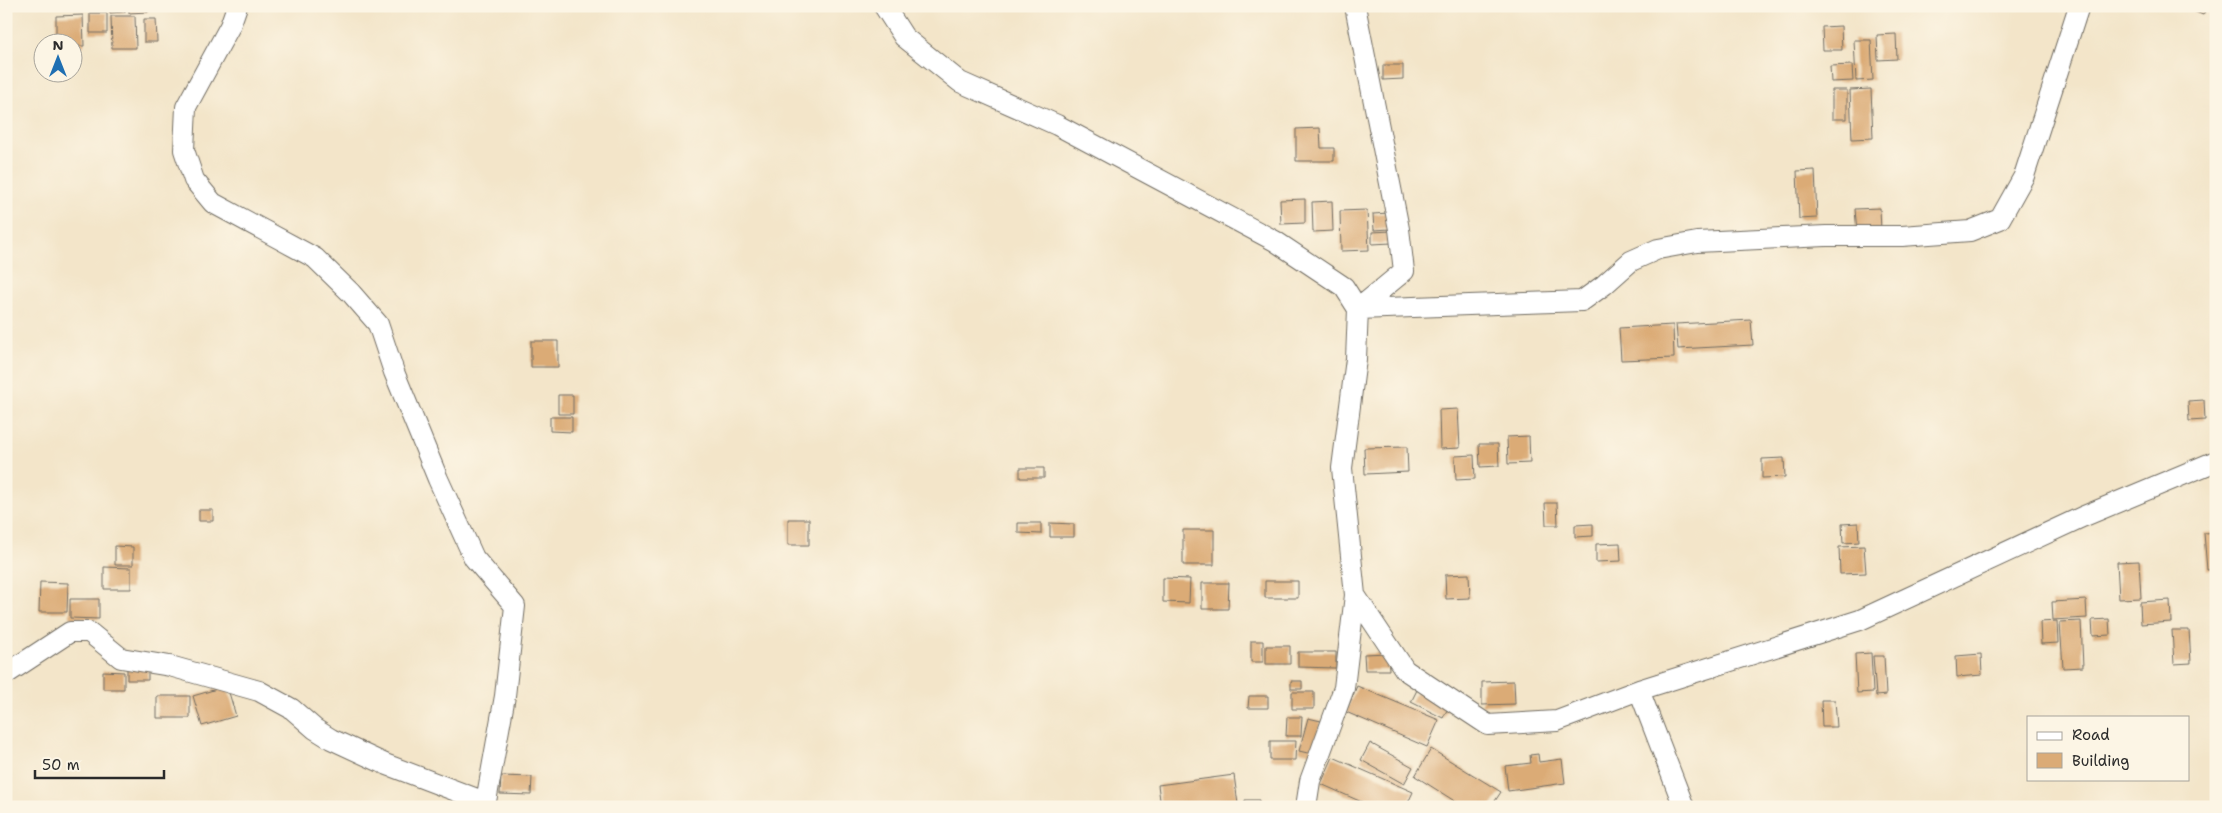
<svg xmlns="http://www.w3.org/2000/svg" width="2222" height="813" viewBox="0 0 2222 813" font-family="'Shantell Sans',sans-serif">
	<style>
		.building { fill: #dbab76 }
		.lines { fill: none; stroke-linecap: round; stroke-linejoin: round }
		.street-casing { stroke: #716c62; stroke-width: 22 }
		.street { stroke: #fff; stroke-width: 20 }
	</style>
	<rect width="100%" height="100%" fill="#fcf5e5"/>
	<filter id="ink" filterUnits="userSpaceOnUse"><feTurbulence type="fractalNoise" baseFrequency=".02" numOctaves="2"/><feDisplacementMap in="SourceGraphic" scale="10" xChannelSelector="R" yChannelSelector="G"/><feConvolveMatrix kernelMatrix="1 2 1 2 8 2 1 2 1" color-interpolation-filters="sRGB"/></filter>
	<filter id="wash" filterUnits="userSpaceOnUse"><feTurbulence type="fractalNoise" baseFrequency=".0096" numOctaves="4" result="noise"/><feDisplacementMap in="SourceGraphic" scale="20" xChannelSelector="R" yChannelSelector="G"/><feGaussianBlur stdDeviation="1.12" result="paint"/><feColorMatrix in="noise" values="0 0 0 0 0 0 0 0 0 0 0 0 0 0 0 0 0 1.4 0 .05"/><feComposite in="paint" operator="in"/></filter>
	<g filter="url(#wash)">
		<rect width="100%" height="100%" fill="#f3e5c9"/>
		<g id="blocks">
			<path class="building" d="M110,6H124L125,12L110,13Z
				M129,6H148V12L129,13Z
				M2182,6H2207L2203,15Z
				M90,13H107V33H90Z
				M83,15L84,46H72V42H56V16Z
				M111,16H135L136,48H112Z
				M144,19H156L157,42H144Z
				M1841,26L1842,50H1823L1822,27Z
				M1896,34L1897,59L1878,60L1877,35Z
				M1854,40H1871L1873,80L1856,81Z
				M1383,65H1403V79L1383,80Z
				M1852,65L1853,81L1831,82L1830,66Z
				M1871,89L1873,138L1852,139L1850,90Z
				M1832,90H1847V119H1832Z
				M1320,128L1321,148H1334V161H1296V129Z
				M1815,170L1817,218L1799,219L1797,171Z
				M1305,199V223L1281,224L1280,200Z
				M1332,201L1333,231L1313,232L1312,202Z
				M1880,208L1881,231L1857,232L1855,209Z
				M1367,210L1369,250L1341,251L1340,211Z
				M1389,213L1390,229L1374,230L1373,214Z
				M1392,231V243L1372,244V232Z
				M1751,320L1753,345L1678,349L1676,324Z
				M1673,325L1674,358L1621,360L1619,328Z
				M531,341H558V367H531Z
				M558,395H573V414H558Z
				M2204,400L2205,420L2189,421L2188,401Z
				M1458,409L1460,448L1440,449L1439,410Z
				M550,417H572V432L550,431Z
				M1529,436L1530,463L1508,464L1507,437Z
				M1479,444H1498L1499,466L1480,467Z
				M1407,447L1408,472L1365,474L1364,448Z
				M1474,455L1475,479L1456,480L1455,456Z
				M1784,458L1785,477L1762,478V459Z
				M1020,468H1044V478H1020Z
				M1545,503H1557L1558,525H1546Z
				M199,510H213V521H199Z
				M788,519H809V545H788Z
				M1018,523H1041V534L1018,533Z
				M1050,523L1074,524V537H1050Z
				M1858,523L1859,542L1843,543L1842,524Z
				M1593,524V536L1575,537V525Z
				M1183,530H1214V565H1183Z
				M2216,532V569L2207,570L2204,533Z
				M1620,543L1621,561L1596,562V544Z
				M115,546L133,547V565H115Z
				M1864,546L1866,573L1840,574L1839,547Z
				M2139,561L2141,598L2119,599L2117,562Z
				M104,567L131,568V589H104Z
				M1469,574L1470,598L1446,599L1445,575Z
				M1163,578L1190,579L1189,603L1163,602Z
				M1265,581H1298V598H1265Z
				M40,582L68,583L67,612H39Z
				M1202,583H1229L1228,609H1202Z
				M70,599H99V619L70,618Z
				M2086,600L2087,618L2053,620L2052,602Z
				M2170,600L2171,622L2141,624L2140,602Z
				M2109,619L2110,635L2093,636L2092,620Z
				M2057,621L2058,643L2041,644L2040,622Z
				M2081,621L2083,667L2063,668L2060,622Z
				M2172,630H2189L2191,663L2174,664Z
				M1251,641H1263V662H1251Z
				M1266,646H1290V664H1266Z
				M1298,652H1336V668L1298,667Z
				M1388,653L1389,670H1365L1364,654Z
				M1871,653L1873,692L1857,693L1855,654Z
				M1981,654L1982,675L1957,677L1956,656Z
				M1873,656H1884L1886,695L1876,696Z
				M127,666H148V680H127Z
				M103,671L124,672V689H103Z
				M1291,681H1302V689H1291Z
				M1514,681L1515,704L1482,705V682Z
				M227,686L236,716L202,726L193,696Z
				M1357,686L1439,720L1427,747L1346,712Z
				M1417,690L1449,706L1443,718L1411,702Z
				M1292,692H1314V709H1292Z
				M157,696H190V718H157Z
				M1249,696H1268V708H1248Z
				M1821,700H1835L1837,727H1822Z
				M1287,717H1302L1301,736H1286Z
				M1308,718L1321,721L1312,754L1299,751Z
				M1270,741H1296L1295,760H1270Z
				M1370,743L1413,767L1404,784L1361,760Z
				M1431,749L1501,792L1491,807H1464L1415,776Z
				M1538,754L1539,762L1562,759L1565,783L1508,791L1505,766L1531,763L1530,755Z
				M1333,757L1413,792L1406,807H1373L1321,784Z
				M1234,775L1238,804L1212,807H1161L1158,785Z
				M501,776L532,777L531,795L500,794Z
				M1245,800H1259V807H1245Z"/>
		</g>
	</g>
	<g filter="url(#ink)">
		<use href="#blocks" fill-opacity="0" stroke="#716c62" stroke-width="1"/>
		<g class="lines">
			<g class="street-casing">
				<path id="street" d="M237,6L230,26L186,107L184,150L194,180L213,203L315,258L351,293L378,324L394,372L438,479L474,558L515,606L505,696L485,807
					M884,6L904,37L960,82L1057,125L1275,241L1344,287L1358,309L1356,359L1342,468L1355,595L1344,688L1310,781L1306,807
					M1355,6L1399,229L1404,271L1358,309
					M1358,309L1582,301L1604,285L1631,261L1658,249L1697,242L1826,236H1902L1970,231L2000,219L2024,176L2079,6
					M1355,595L1405,670L1488,725L1557,721L1639,690L1860,620L2082,517L2216,461
					M6,674L70,632H89L121,658L170,666L259,691L292,709L315,729L331,739L385,764L485,802
					M1639,690L1684,807"/>
			</g>
			<use href="#street" class="street"/>
		</g>
	</g>
	<rect width="2222" height="813" fill="none" stroke="#fcf5e5" stroke-width="25"/>
	<rect x="2027" y="716" width="162" height="65" fill="#fcf5e5" stroke="#a8a49b"/>
	<rect x="2037" y="732" width="25" height="8" fill="#ffffff" stroke="#a8a49b"/>
	<text x="2072" y="740" font-size="15" fill="#2b2b2b">Road</text>
	<rect x="2037" y="753" width="25" height="15" fill="#dbab76" stroke="#a8a49b"/>
	<text x="2072" y="766" font-size="15" fill="#2b2b2b">Building</text>
	<g transform="translate(58 58)"><circle r="24" fill="#fcf5e5" stroke="#a8a49b"/>
	<path d="M0-4L9 19L0 12L-9 19Z" fill="#1f6fb2"/>
	<text y="-8" font-size="14" font-weight="bold" text-anchor="middle" fill="#2b2b2b">N</text>
	</g>
	<path d="M35 770v8h129v-8" fill="none" stroke="#2b2b2b" stroke-width="2.5"/>
	<text x="42" y="770" font-size="15" fill="#2b2b2b" stroke="#fcf5e5" stroke-width="4" paint-order="stroke">50 m</text>
</svg>
